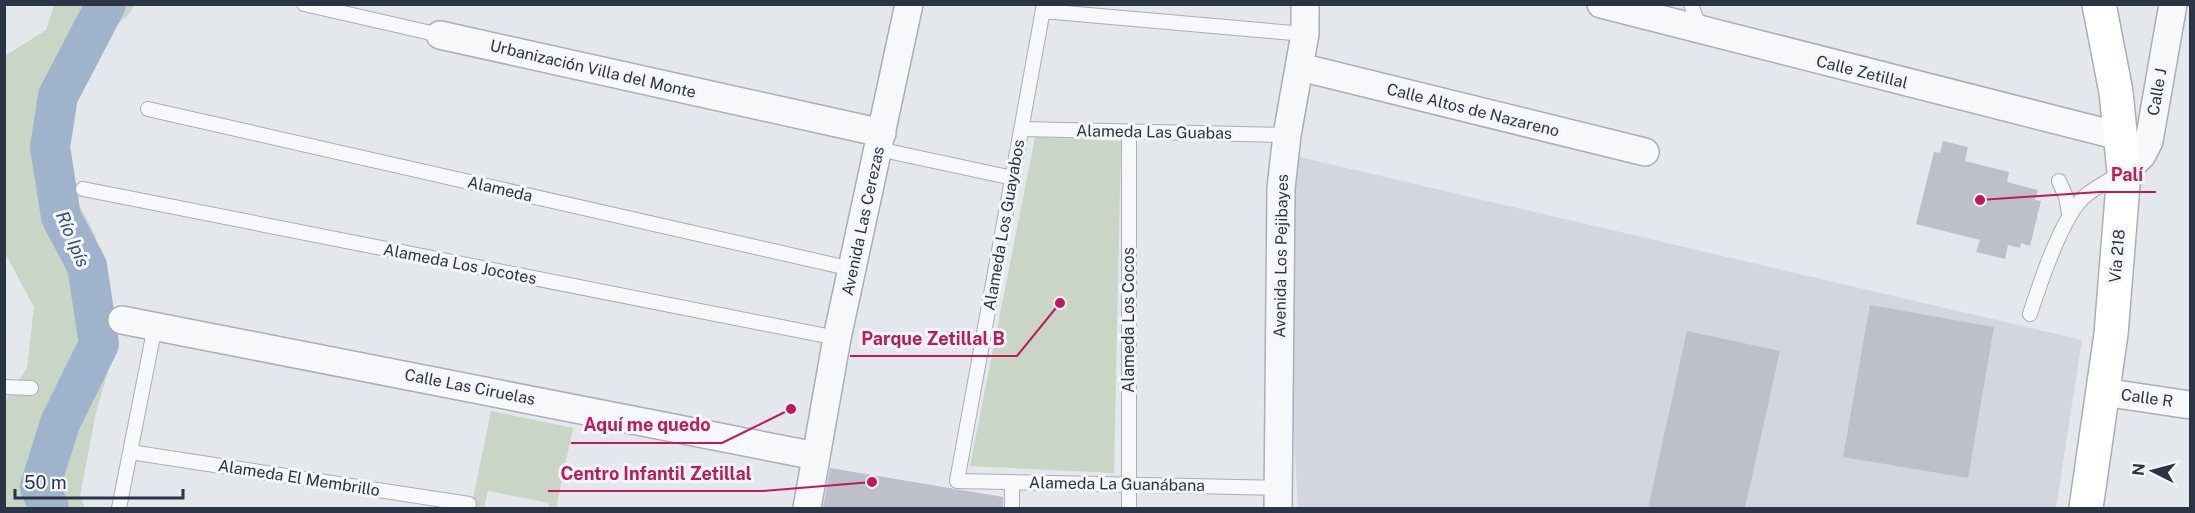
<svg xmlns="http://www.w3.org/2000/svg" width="2195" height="513" viewBox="0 0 2195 513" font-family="'Public Sans',sans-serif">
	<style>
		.built { fill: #d2d6de }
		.green { fill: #c9d6c5 }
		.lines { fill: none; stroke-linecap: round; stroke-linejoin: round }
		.river { stroke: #9fb4cc; stroke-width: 40 }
		.building { fill: #bbc0ca }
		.lane-casing { stroke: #a9aeb7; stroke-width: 16 }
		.street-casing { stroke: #a9aeb7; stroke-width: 30 }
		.secondary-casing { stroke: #a9aeb7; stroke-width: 36 }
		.lane { stroke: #f7f8fa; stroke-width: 14 }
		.street { stroke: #f7f8fa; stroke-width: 27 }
		.secondary { stroke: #fff; stroke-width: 33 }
		.labels { text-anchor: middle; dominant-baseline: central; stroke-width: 6; stroke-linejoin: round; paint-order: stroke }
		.street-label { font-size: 16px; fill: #2b3445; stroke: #f4f6f9 }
		.water-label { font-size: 18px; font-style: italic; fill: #34527a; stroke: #f4f6f9 }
		.leader { fill: none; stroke: #c2185b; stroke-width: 2 }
		.callout-dot { fill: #c2185b; stroke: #f4f6f9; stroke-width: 2 }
		.callout-label { font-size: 18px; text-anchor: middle; font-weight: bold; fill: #c2185b; stroke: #f4f6f9; stroke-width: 6; stroke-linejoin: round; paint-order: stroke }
	</style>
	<rect width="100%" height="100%" fill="#e4e7ec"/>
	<path class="built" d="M1295,156L2082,340L2056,508H1298L1292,407Z"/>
	<path class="green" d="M54,5H134L130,13L98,43L65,133L67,181L95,235L117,341L96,412L80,496L85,508H5V401L27,368L34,307L5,253V56L46,30Z
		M1035,137L1121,141L1114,473L970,466Z
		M491,411L573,428L556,508H548L549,503L488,491L484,508H471Z"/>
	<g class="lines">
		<path class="river" d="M49,508L40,487L60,423L99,344L87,266L61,217L50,147L58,96L106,4"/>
	</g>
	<path class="building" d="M1943,141L1968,147L1965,161L2009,172L2007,182L2038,190L2035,200L2041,201L2030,246L2021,243L2020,248L2008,245L2005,259L1976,252L1980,240L1916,224L1934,152L1940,153Z
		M1870,305L1994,327L1968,478L1843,457Z
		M1687,331L1780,351L1745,508H1648Z
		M830,468L1003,497V508H823Z"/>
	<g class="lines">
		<g class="lane-casing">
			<path id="lane" d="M304,4L440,35
				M1044,4L957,481L1278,488
				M1691,4L1700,29
				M1043,11L1305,34
				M148,109L852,269
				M1022,129L1287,135
				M878,149L1013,178
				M2059,181L2066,197L2069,213
				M83,189L837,338
				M2030,314C2040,283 2062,216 2085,196C2096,187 2110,180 2121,173
				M4,387L31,388
				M130,452L469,504
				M1012,482V508
				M119,508L155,326
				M1129,508V132"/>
		</g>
		<g class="street-casing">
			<path id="street" d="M1601,4L2123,137
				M440,35L882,133
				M1300,67L1645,152
				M2124,172L2142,155L2149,141L2173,4
				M122,320L816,456
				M2103,392L2190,405
				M807,508L837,338L909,4
				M1278,508L1281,188L1287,135L1305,34V4"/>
		</g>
		<g class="secondary-casing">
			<path id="secondary" d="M2086,508L2111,334L2124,172L2116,92L2099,4"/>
		</g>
		<use href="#lane" class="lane"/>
		<use href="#street" class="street"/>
		<use href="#secondary" class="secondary"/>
	</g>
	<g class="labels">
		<g class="street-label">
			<text transform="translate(593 69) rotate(13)">Urbanización Villa del Monte</text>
			<text transform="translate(1862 72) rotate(14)">Calle Zetillal</text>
			<text transform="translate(2157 92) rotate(-80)">Calle J</text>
			<text transform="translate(1473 110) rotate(14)">Calle Altos de Nazareno</text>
			<text transform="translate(1154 132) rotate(1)">Alameda Las Guabas</text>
			<text transform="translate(500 189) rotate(13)">Alameda</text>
			<text transform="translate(863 221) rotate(-78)">Avenida Las Cerezas</text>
			<text transform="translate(1004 225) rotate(-80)">Alameda Los Guayabos</text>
			<text transform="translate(1281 256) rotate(-89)">Avenida Los Pejibayes</text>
			<text transform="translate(2117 256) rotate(-85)">Vía 218</text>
			<text transform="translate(460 264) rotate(11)">Alameda Los Jocotes</text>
			<text transform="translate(1128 320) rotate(-90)">Alameda Los Cocos</text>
			<text transform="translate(470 387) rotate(11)">Calle Las Ciruelas</text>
			<text transform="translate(2147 398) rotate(8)">Calle R</text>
			<text transform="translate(299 478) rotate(9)">Alameda El Membrillo</text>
			<text transform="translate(1117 484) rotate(1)">Alameda La Guanábana</text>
		</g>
		<g class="water-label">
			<text transform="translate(73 239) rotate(67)">Río Ipís</text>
		</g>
	</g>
	<path class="leader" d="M1980 200L2099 192H2156M1060 303L1017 356H850M791 409L722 443H571M872 482L763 491H548"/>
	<g class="callout-dot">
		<circle cx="1980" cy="200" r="6"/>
		<circle cx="1060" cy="303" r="6"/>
		<circle cx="791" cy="409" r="6"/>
		<circle cx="872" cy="482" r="6"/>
	</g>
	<g class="callout-label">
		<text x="2127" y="181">Palí</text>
		<text x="933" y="345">Parque Zetillal B</text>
		<text x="647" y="431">Aquí me quedo</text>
		<text x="656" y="480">Centro Infantil Zetillal</text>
	</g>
	<rect width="2195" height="513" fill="none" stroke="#2b3445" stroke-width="12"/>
	<g transform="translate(2153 471) rotate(276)" stroke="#f4f6f9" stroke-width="4.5" paint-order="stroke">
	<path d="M0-4.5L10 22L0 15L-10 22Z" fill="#2b3445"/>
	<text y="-9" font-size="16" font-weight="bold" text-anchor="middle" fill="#2b3445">N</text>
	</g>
	<path d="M15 489v9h168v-9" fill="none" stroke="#2b3445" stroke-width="3"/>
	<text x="24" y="489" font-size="18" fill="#2b3445" stroke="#f4f6f9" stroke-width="4.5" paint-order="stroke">50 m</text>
</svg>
